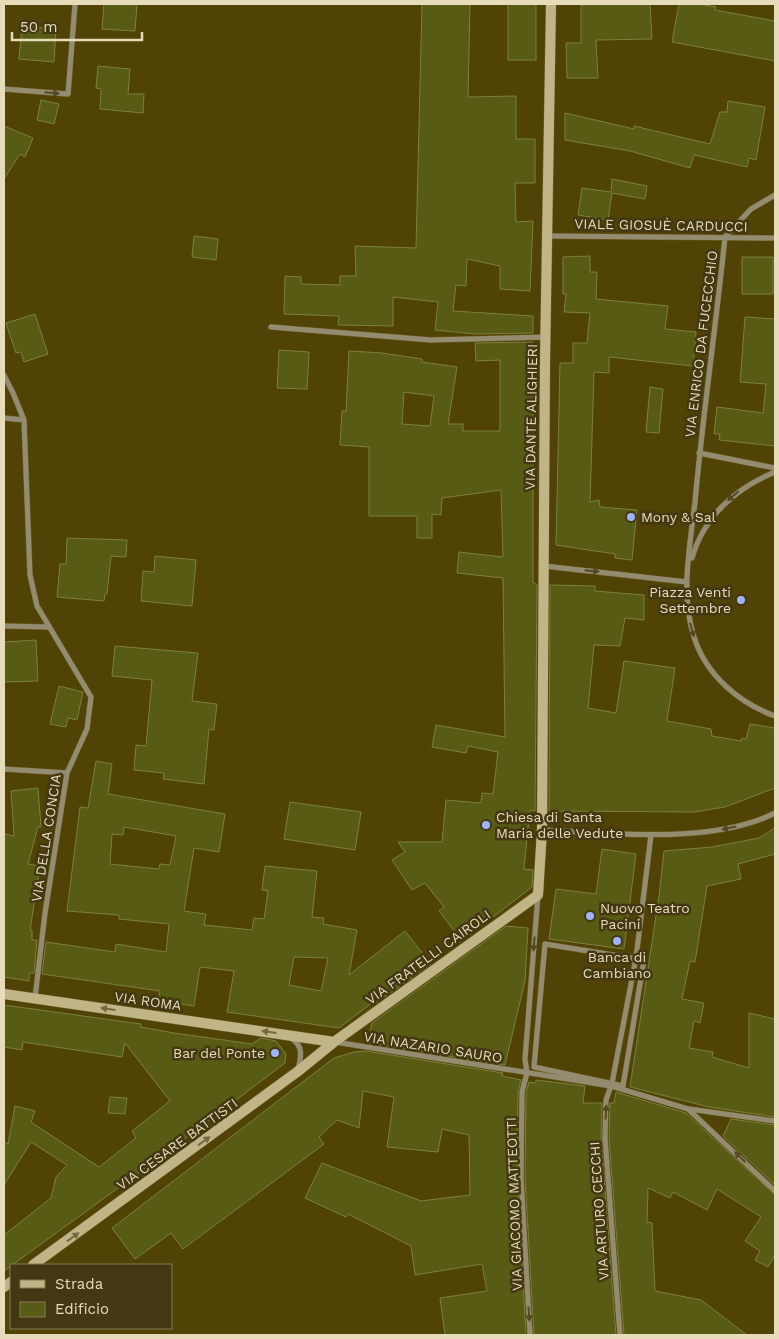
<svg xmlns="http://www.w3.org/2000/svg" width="779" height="1339" viewBox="0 0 779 1339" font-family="'Work Sans',sans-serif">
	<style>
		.building { fill: #575b14; stroke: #7c813c; fill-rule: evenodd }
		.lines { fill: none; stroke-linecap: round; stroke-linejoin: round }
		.street-casing { stroke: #6f612a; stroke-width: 6 }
		.secondary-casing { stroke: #6f612a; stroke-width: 11 }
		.street { stroke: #948c70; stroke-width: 5 }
		.secondary { stroke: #c1b487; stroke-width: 10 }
		.oneway { fill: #534925 }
		.oneway2 { fill: #756a41 }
		.poi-dot { fill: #a0b3fd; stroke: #433812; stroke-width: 2 }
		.labels { text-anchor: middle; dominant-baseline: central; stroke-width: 5; stroke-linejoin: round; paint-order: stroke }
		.street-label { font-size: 14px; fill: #e6dcb9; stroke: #433812 }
		.poi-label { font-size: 14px; fill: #e6dcb9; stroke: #433812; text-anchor: start }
	</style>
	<rect width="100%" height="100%" fill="#514206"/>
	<path class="building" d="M104,4H137L135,31L102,29Z
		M422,4H470L468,97L516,96V139H535V183H515L516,222L533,221L530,291L500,289V266L467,259L466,286L456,285L453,311L533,316V333L475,334L435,330L438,302L393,297V326L338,325L339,316L284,314L285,276L301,277V284L340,285V276H356L355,246L416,248Z
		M508,4H536V60H508Z
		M604,4H650L652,39L596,40L598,78H567L566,43H581V5Z
		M679,4H699L716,7L715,10L775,21V61L672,42Z
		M22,26L56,29L54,62L19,59Z
		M98,66L130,69L128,94H144L143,113L100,109L101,89L96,88Z
		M41,100L59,104L54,124L37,120Z
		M728,101L765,107L756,160L749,158L747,167L694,155L690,168L630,151L565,140V113L634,129V126L710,144L720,112H727Z
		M4,126L33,138L25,157L20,154L4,179Z
		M612,179L647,186L645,199L612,193L608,220L578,215L582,188L611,192Z
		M194,236L218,239L216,260L192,257Z
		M590,256V272H597L596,299L668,306L665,329L696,332L693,366L609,357V373L594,372L590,502L599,500L600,507L637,510L632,560L615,558V554L556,545L560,363H573V343H587L590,313L564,312L566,294H563V257Z
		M742,257H773V294H742Z
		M35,314L48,354L24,362L21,352L16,353L6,323Z
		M745,317L775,319V446L719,440L720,434H714L717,407L763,413L766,384L740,382Z
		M533,342V582L537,585L535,811L530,810L524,869L533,870L532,887L462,941L439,911L444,907L425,883L412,890L392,860L405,852L398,842H442L446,800L481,803L482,793L493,794L498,752L468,746L466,753L432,747L436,725L505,737L503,578L457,573L459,552L503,557L501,490L442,498L441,515L432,514V538H417V516H369V447L340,445L342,411H346L349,351L382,353L422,359V362L457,367L448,424H463V431H500V360L476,361L475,343ZM404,392L434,396L430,426L402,424Z
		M279,350L309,352L307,389L277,388Z
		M650,387L663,389L659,433L646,432Z
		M67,538L127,540L126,557L111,556L107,594H105L104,601L57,597L60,564H66Z
		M155,556L196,560L192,606L141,601L143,571L154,572Z
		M550,585L595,586V591L644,595V620L625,618L620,646L594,645L588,708L616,713L624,661L675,668L667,721L711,729L712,736L741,741L742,738L746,739L750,724L775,728V788L725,807L694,812L549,811Z
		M36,640L38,681L4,682V642Z
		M115,646L198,653L192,701L217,704L214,730L209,729L204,784L163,779L164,773L134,770L136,745L146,746L152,680L112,676Z
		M59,686L83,692L77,720L68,718L66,727L50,724Z
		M96,761L112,764L108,794L225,814L219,852L194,848L184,911L206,914L204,925L252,930L254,918L264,919L268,891L262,890L265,866L317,871L312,917L324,918L323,924L357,930L349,975L405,931L431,964L376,1003L377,999L339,1028L227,1012L234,971L200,967L194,1006L158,1001L160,991L42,974L46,942L115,952L116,944L166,952L169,924L119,919V915L67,911L80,807L88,808ZM124,827L176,836L170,865L160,864L159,869L110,864L112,834L123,835ZM294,957L328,958L321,991L289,985Z
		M38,788L41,827H38L28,864L40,866L30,930H32V940H37L34,973H29V981L4,977V834L14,836L11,791Z
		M290,802L361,812L355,850L284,839Z
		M775,828V854L738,864L741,879L707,886L695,962L690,961L682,999L704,1003L700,1023L694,1021L689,1048L713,1052L712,1057L749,1068V1013L775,1019V1117L709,1107L630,1087L659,896L664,851L712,847L759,838Z
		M602,849L636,854L624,949L549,939L556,889L596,894Z
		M506,926L528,928L525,981L505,1065L368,1043L372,1023Z
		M4,1005L141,1024V1027L174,1033L252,1044L261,1038L276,1041L286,1054L285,1063L158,1159L4,1271V1235L51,1198L56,1177L67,1165L31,1142L4,1185V1141L8,1144L15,1106L35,1111L31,1122L99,1167L136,1138L132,1131L170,1101L125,1043L122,1057L23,1042L22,1050L4,1047Z
		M354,1052L366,1051L503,1073L502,1076L521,1080L518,1092L517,1177L526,1335H445L440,1298L487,1291L482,1264L415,1275L411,1246L348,1214L346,1217L305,1198L322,1163L421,1201L470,1195L469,1135L442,1129L438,1152L387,1147L394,1097L363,1091L359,1128L337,1120L319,1137L324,1144L183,1249L171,1233L135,1259L112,1228L334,1058Z
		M536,1080L585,1086L583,1103H602L601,1138L616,1335H534L525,1177L526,1093L529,1082L536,1083Z
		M616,1092L686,1113L775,1195V1255L768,1267L755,1260L760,1251L745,1241L761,1217L717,1189L707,1210L673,1192L670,1198L648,1188L647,1222L652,1223L655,1291L701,1300L747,1335H624L609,1138L610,1103H614Z
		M110,1097L127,1098L125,1114L108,1113Z
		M731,1119L775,1125V1185L723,1136Z"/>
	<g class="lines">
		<g class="street-casing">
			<path id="street" d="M4,89L68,94L75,4
				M547,236L775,238
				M725,237C716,326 703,413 695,502C690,546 680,594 694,637C706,675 739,703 775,716
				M725,237L751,209L775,195
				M271,327L431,340L546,337
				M4,375L13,393L24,420L30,575L37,606L91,697L87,729L67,773L45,913L35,998
				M4,418L24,420
				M699,453L775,468
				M692,558C704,516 736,488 775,472
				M544,566L687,582
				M4,626L48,627
				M4,769L67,773
				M542,830C612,833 711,845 775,813
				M545,944L644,960L623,1086L534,1067Z
				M291,1038C304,1046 301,1057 298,1070
				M335,1042L611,1086L688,1109L775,1191
				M689,1109L775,1121
				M530,1335L521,1177L522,1092L527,1073L525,1059L538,895
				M620,1335L605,1138L606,1100L612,1083L636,958L651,835"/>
		</g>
		<g class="secondary-casing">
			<path id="secondary" d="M4,994L334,1042
				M33,1265L297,1072L334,1042L538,895L542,830L545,360L551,4
				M4,1287L11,1282"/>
		</g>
		<use href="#street" class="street"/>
		<use href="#secondary" class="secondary"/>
	</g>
	<defs><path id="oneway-solid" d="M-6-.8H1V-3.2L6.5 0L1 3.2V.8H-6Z" transform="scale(1.25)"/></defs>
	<g class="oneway">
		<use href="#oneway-solid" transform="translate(52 93) rotate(5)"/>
		<use href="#oneway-solid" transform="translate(733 496) rotate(140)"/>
		<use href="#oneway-solid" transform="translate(592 571) rotate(6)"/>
		<use href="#oneway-solid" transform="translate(692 630) rotate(74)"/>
		<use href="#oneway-solid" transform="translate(729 828) rotate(168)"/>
		<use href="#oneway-solid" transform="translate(534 944) rotate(95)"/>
		<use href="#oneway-solid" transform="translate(606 1112) rotate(-87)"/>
		<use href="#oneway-solid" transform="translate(740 1157) rotate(-136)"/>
		<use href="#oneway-solid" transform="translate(529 1314) rotate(86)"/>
	</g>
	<g class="oneway2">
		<use href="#oneway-solid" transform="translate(108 1009) rotate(-172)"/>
		<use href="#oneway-solid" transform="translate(269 1032) rotate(-172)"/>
		<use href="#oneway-solid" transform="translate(204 1141) rotate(-36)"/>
		<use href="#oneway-solid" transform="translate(73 1237) rotate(-36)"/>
	</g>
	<g class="poi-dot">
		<circle cx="631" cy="517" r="5"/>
		<circle cx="741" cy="600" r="5"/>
		<circle cx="486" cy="825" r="5"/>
		<circle cx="590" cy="916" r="5"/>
		<circle cx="617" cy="941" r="5"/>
		<circle cx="275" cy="1053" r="5"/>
	</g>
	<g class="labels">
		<g class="street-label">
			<text transform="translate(661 225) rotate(1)">VIALE GIOSUÈ CARDUCCI</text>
			<text transform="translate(701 344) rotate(-83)">VIA ENRICO DA FUCECCHIO</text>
			<text transform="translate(531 417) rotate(-89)">VIA DANTE ALIGHIERI</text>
			<text transform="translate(46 838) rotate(-81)">VIA DELLA CONCIA</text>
			<text transform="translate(428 957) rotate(-36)">VIA FRATELLI CAIROLI</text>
			<text transform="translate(148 1001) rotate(8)">VIA ROMA</text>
			<text transform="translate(433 1047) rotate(9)">VIA NAZARIO SAURO</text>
			<text transform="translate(177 1144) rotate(-36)">VIA CESARE BATTISTI</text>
			<text transform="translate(514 1204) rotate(-92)">VIA GIACOMO MATTEOTTI</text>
			<text transform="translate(599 1211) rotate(-94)">VIA ARTURO CECCHI</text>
		</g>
		<g class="poi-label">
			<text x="641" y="517">Mony &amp; Sal</text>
			<text x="731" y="592" text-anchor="end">Piazza Venti<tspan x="731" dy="16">Settembre</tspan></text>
			<text x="496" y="817">Chiesa di Santa<tspan x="496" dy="16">Maria delle Vedute</tspan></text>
			<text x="600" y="908">Nuovo Teatro<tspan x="600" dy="16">Pacini</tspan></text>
			<text x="617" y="957" text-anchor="middle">Banca di<tspan x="617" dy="16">Cambiano</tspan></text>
			<text x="265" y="1053" text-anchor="end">Bar del Ponte</text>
		</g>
	</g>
	<rect width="779" height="1339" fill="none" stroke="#e6dcb9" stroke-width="10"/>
	<rect x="10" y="1264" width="162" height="65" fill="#433812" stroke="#847a55"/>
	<rect x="20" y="1280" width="25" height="8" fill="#c1b487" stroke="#847a55"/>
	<text x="55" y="1289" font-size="15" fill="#e6dcb9">Strada</text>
	<rect x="20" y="1302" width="25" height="15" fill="#575b14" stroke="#847a55"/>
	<text x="55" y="1314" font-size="15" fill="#e6dcb9">Edificio</text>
	<path d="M12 32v8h130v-8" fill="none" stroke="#e6dcb9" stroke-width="2.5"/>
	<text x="20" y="32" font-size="15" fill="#e6dcb9" stroke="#433812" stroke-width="4" paint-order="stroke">50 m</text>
</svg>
